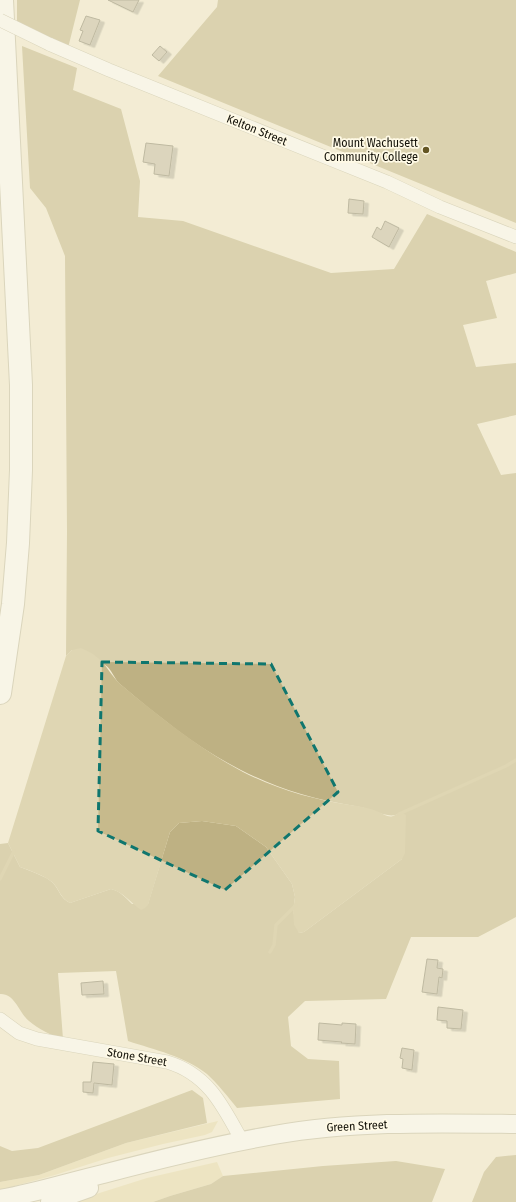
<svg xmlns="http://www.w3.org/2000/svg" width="516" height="1202" viewBox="0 0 516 1202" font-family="'Fira Sans Condensed',sans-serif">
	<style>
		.green { fill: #e7daad }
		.forest { fill: #beb183 }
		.water { fill: #c7ba8c }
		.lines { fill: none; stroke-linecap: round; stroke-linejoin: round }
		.stream { stroke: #c7ba8c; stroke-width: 3.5 }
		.building { fill: #c0b9a2; stroke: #807a64; filter: url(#shadow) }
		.street-casing { stroke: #beb8a0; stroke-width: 14 }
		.secondary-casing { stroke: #beb8a0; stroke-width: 20 }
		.highway-casing { stroke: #beb8a0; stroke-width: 24 }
		.street { stroke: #fff; stroke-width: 13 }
		.secondary { stroke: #fff; stroke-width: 18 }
		.highway { stroke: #fff; stroke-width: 22 }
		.street-bridge-casing { stroke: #beb8a0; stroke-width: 14; stroke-linecap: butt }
		.street-bridge { stroke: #fff; stroke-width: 13 }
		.marked { fill: none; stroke: #0f766e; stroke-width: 3; stroke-dasharray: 8 5; stroke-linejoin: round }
		.poi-dot { fill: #645623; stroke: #fffae6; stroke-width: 1.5 }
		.labels { text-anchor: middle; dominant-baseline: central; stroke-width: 3.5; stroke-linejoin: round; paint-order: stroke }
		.street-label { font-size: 12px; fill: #15130a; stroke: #fffae6 }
		.poi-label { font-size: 12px; fill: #15130a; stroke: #fffae6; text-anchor: end }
	</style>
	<defs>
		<filter id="shadow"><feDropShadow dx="4.5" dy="2.5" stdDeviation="0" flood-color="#0004"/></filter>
	</defs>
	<rect width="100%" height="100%" fill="#f3ecd4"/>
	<path class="green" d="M218,1121L212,1132L205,1135L163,1144L108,1158L55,1175L0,1190V1182L39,1175L126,1143Z
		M217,1162L223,1176L211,1184L170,1196L153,1202H71L147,1178Z"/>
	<path class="forest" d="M17,0H80L67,52L17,28Z
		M218,0H516V223L158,76L217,7Z
		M22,46L77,68L73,90L121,109L140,181L138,217L183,221L331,273L394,269L427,214L516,252V273L486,281L497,318L463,325L476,367L516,363V415L477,424L501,475L516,473V917L478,937H411L386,999L305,1001L288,1017L291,1046L308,1059L339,1061L340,1099L237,1108C228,1097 218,1084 207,1074C184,1056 155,1050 128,1041L116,971L58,973L63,1039C50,1035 39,1029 29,1021C19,1013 15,993 0,994V844L8,843L20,867C30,871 46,876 53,883C60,891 60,898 70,903L111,889C120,891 125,897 132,904H148L170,832L179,823L202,821L236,826L266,847L292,884L295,897L293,911L299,933L304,932L402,859L398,814C388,819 372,809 360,807C340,803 320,800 301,794C256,781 215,758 177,730C158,715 138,700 120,684C114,679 112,669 105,665C95,659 83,655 72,650L66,656L67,531L65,256L46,208L30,188Z
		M192,1090L203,1098L207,1123L126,1143L39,1175L0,1182V1146L12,1151L38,1148Z
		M516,1155V1202H472L484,1172L496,1157Z
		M396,1161L445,1169L432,1202H153L170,1196L211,1184L223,1176L323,1166Z"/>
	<path class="water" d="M81,648C103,657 104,666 118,682C122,686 128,690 132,694C167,722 203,751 243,772C276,789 314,800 350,805C360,806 370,808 379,812C384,814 388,818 393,816C396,815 399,813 401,812L406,815L405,853L402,859L304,932L299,933L294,925L293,911L295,897L292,884L266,847L236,826L202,821L179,823L170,832L148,905L145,908L141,910C131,903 123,892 111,889L70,903C59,897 60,889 52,882C43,875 31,871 20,867L8,843L66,656L72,650Z"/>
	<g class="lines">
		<path class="stream" d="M399,814L506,766L516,760
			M0,879L14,851
			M270,952L274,945L276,925L296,905"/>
	</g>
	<path class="building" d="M108,0H139L133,12Z
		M86,16L100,20L90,45L79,41L83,31L80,30Z
		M160,46L167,52L159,61L152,55Z
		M146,143L173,146L169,176L154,174L155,164L143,162Z
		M349,199L364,201L363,214L348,213Z
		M385,221L399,228L389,247L372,237L377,227L381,230Z
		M427,959L438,960L437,968L443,969L442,978L439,977L437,994L422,992Z
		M103,981L104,994L82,995L81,983Z
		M438,1007L463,1010L461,1029L447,1028V1021L437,1020Z
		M319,1023L342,1025V1023L356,1024L355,1044L341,1043L342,1042L318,1040Z
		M402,1048L414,1050L412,1070L402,1068L403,1059L400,1058Z
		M93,1062L114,1064L112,1085L94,1083L93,1093L83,1092V1082H91Z"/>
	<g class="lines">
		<g class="street-casing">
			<path id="street" d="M49,44L109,70L387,182L440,207L516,237
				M0,1019L19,1033L37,1039L167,1062C208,1074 223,1106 242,1141"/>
		</g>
		<g class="secondary-casing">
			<path id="secondary" d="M0,1199C35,1193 69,1182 103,1174C160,1159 217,1145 274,1135C354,1121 435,1123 516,1124
				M50,1202L89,1188"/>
		</g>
		<g class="highway-casing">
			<path id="highway" d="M0,693L13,604L18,543L21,470V385L2,0"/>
		</g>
		<use href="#street" class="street"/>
		<use href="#secondary" class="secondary"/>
		<use href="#highway" class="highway"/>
		<g class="street-bridge-casing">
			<path id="street-bridge" d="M0,20L49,44"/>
		</g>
		<use href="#street-bridge" class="street-bridge"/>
	</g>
	<path d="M0 0H516V1202H0ZM102,662L271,664L338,792L225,890L98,831Z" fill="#f3ecd4" fill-opacity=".55" fill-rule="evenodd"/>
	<path class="marked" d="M102,662L271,664L338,792L225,890L98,831Z"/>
	<circle class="poi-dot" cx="426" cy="150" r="4"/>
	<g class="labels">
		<g class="street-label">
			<text transform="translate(257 130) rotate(22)">Kelton Street</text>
			<text transform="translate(137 1057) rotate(10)">Stone Street</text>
			<text transform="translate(357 1126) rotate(-3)">Green Street</text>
		</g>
		<g class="poi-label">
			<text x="418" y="143">Mount Wachusett<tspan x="418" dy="14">Community College</tspan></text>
		</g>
	</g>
</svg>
